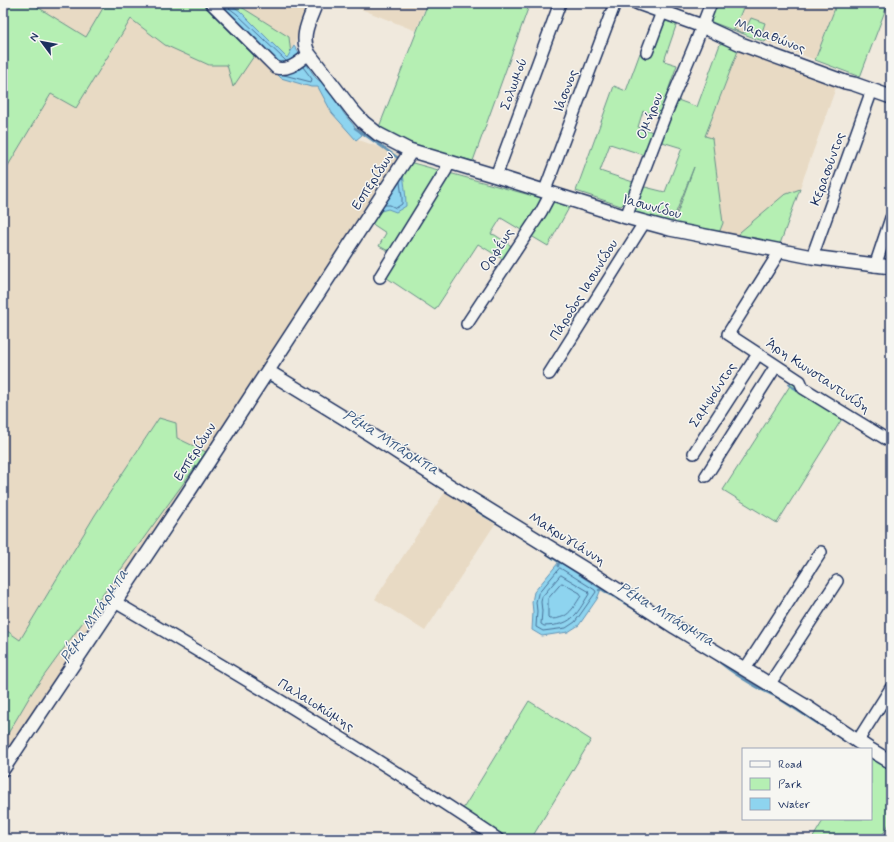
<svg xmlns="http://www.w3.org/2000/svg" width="894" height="842" viewBox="0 0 894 842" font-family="Mynerve,sans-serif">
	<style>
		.built { fill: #e8dac4 }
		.green { fill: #b5efb3; stroke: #688f88 }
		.water { fill: #8ed4ef; stroke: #6092b5 }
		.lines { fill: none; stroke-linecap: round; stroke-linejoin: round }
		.shore { stroke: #497198; stroke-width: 1 }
		.stream { stroke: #6092b5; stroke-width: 2.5 }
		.minor-casing { stroke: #1b2f5e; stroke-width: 14 }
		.tertiary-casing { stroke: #1b2f5e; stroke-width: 16 }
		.minor { stroke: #f6f6f2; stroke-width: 11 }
		.tertiary { stroke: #f6f6f2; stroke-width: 13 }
		.labels { text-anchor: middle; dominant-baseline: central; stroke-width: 3; stroke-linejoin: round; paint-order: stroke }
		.street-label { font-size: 14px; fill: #1b2f5e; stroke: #f6f6f2 }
		.water-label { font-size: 15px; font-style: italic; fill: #385882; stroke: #f6f6f2 }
	</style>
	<rect width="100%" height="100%" fill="#f0e9dd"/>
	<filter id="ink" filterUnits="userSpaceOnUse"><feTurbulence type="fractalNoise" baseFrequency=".025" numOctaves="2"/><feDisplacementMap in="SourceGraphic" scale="8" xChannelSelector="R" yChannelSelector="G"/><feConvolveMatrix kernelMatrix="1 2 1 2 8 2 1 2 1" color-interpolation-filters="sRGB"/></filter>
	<g filter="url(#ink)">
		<path class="built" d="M3,3H310L293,49L359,140L404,156L206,452L3,758Z
			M346,3H427L416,31Z
			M638,3H683L677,17Z
			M745,3H837L815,60L734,30Z
			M741,43L839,79L780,244L671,225Z
			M445,492L495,524L425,631L375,599Z"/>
		<path class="green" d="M3,3H31L86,37L106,3H201L254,56L233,87L227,65H209L165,45L131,19L76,108L51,94L3,174Z
			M208,3H235L289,37L291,55L287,60Z
			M428,3H530L473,161L410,145L379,127Z
			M715,3H745L734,30L744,33L751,18L765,23L762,32L770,35L765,42L709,21Z
			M837,3H888L860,77L815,60Z
			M663,15L678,20L664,61L677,65L659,116L643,111L638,127L653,132L644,155L610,144L600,171L636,183L627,200L621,206L576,191L614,86L626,91L640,53L648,55Z
			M723,36L741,43L705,136L712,138L723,223L719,233L673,225L694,167L671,225L630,211L641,186L665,192L682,148L659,141L675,99L697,107Z
			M409,162L570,206L548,246L501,218L491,234L495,235L516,249L507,262L478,244L435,310L381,274L394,254L379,246L386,233L371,223Z
			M800,189L780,244L738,237L740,232L784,195Z
			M793,381L845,414L777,523L723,490Z
			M159,418L176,423L177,438L206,452L33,691L3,742V628L20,640L95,515Z
			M529,701L591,740L531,839H503L461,812Z
			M871,756L891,768V821L880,839H812L824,819H871Z"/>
		<path class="water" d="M206,3H229L240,11L287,58L294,46L316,78L325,85L345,115L362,135L356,140L332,113L318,87H311L281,78Z
			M402,168C404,180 406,193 406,206L396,212L388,209L381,211L373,204Z
			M559,562L601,589L597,599L579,625L568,632L542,636L532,630L533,612L532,602L534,592Z"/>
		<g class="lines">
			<path class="shore" d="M227,3L229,8L237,14L286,61
				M284,75L311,82L312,79L303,67
				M385,205H390L396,208L402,204V197L400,182
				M560,568L595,590L596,592L575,622L566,628L543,631L536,627L537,611L536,602L538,594Z
				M561,575L588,591L589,594C575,617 572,625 544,626L541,624L542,611L541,602L542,597Z
				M562,583L580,593L581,596C571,611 568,619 549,619L548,618V599Z"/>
			<path class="stream" d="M355,128L401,160
				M266,380L278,384
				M789,385L801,392
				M324,413L356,433
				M393,457L438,486
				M458,498L483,515L515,533
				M531,543L559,562L558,566
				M599,590L601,589L656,622
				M715,658C729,671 758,689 775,696L845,741
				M885,766L891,770"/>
			<g class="minor-casing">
				<path id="minor" d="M211,3L276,68C290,71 298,62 309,54
					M647,52L662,12
					M496,176L560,3
					M545,190L615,3
					M626,217L664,118L696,42L711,3
					M780,251L728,334L800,381L803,388L891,442
					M812,257L872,90
					M875,266L891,218
					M380,277L446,170L448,161
					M467,324L541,212L551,193
					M549,374L644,223
					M694,453L758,354
					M706,476L776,366
					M115,602C244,678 373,755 498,839
					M745,669L821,552
					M769,685L837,581
					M857,742L891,688"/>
			</g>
			<g class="tertiary-casing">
				<path id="tertiary" d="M316,3C310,19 299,37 309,54L352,110L363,122L378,134L409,150L496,176L626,217L670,229L812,257L891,267
					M638,3L702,26L741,44L845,82L854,84L891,97
					M269,370V372L349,421L450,486L596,576L675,627L802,704L869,749
					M871,750L891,762
					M3,769L186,496L411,151"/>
			</g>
			<use href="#minor" class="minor"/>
			<use href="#tertiary" class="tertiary"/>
		</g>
	</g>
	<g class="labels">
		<g class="street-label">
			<text transform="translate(770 36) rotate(21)">Μαραθώνος</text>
			<text transform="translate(514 84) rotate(-70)">Σολωμού</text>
			<text transform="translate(566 91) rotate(-69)">Ιάσονος</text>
			<text transform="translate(650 116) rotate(-68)">Ομήρου</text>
			<text transform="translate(828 169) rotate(-70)">Κερασούντος</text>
			<text transform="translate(373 181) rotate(-57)">Εσπερίδων</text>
			<text transform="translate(652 207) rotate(15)">Ιασωνίδου</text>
			<text transform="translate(497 250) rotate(-56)">Ορφέως</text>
			<text transform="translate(584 290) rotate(-58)">Πάροδος Ιασωνίδου</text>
			<text transform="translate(818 376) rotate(34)">Άρη Κωνσταντινίδη</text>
			<text transform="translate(713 395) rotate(-57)">Σαμψούντος</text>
			<text transform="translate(195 452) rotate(-57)">Εσπερίδων</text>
			<text transform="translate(567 539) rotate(32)">Μακρυγιάννη</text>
			<text transform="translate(316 705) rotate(32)">Παλαιοκώμης</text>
		</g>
		<g class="water-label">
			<text transform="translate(391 443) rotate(32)">Ρέμα Μπάρμπα</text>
			<text transform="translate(666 615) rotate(31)">Ρέμα Μπάρμπα</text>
			<text transform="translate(95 616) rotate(-56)">Ρέμα Μπάρμπα</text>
		</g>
	</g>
	<rect width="894" height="842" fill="none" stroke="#f6f6f2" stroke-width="16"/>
	<rect x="8" y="8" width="878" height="826" fill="none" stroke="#1b2f5e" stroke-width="1.5" filter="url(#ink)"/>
	<rect x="742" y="748" width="130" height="72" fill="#f6f6f2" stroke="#9ea6b7"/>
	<rect x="750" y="761" width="20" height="6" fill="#f6f6f2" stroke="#9ea6b7"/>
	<text x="778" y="768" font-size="12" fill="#1b2f5e">Road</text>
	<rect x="750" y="778" width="20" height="12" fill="#b5efb3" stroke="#9ea6b7"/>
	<text x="778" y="788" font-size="12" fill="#1b2f5e">Park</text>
	<rect x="750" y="798" width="20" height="12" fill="#8ed4ef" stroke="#9ea6b7"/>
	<text x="778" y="808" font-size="12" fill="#1b2f5e">Water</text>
	<g transform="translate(42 42) rotate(302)" stroke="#f6f6f2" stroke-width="3" paint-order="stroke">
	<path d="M0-3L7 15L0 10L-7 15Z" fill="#1b2f5e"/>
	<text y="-6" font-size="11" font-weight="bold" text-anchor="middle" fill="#1b2f5e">N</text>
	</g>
</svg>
